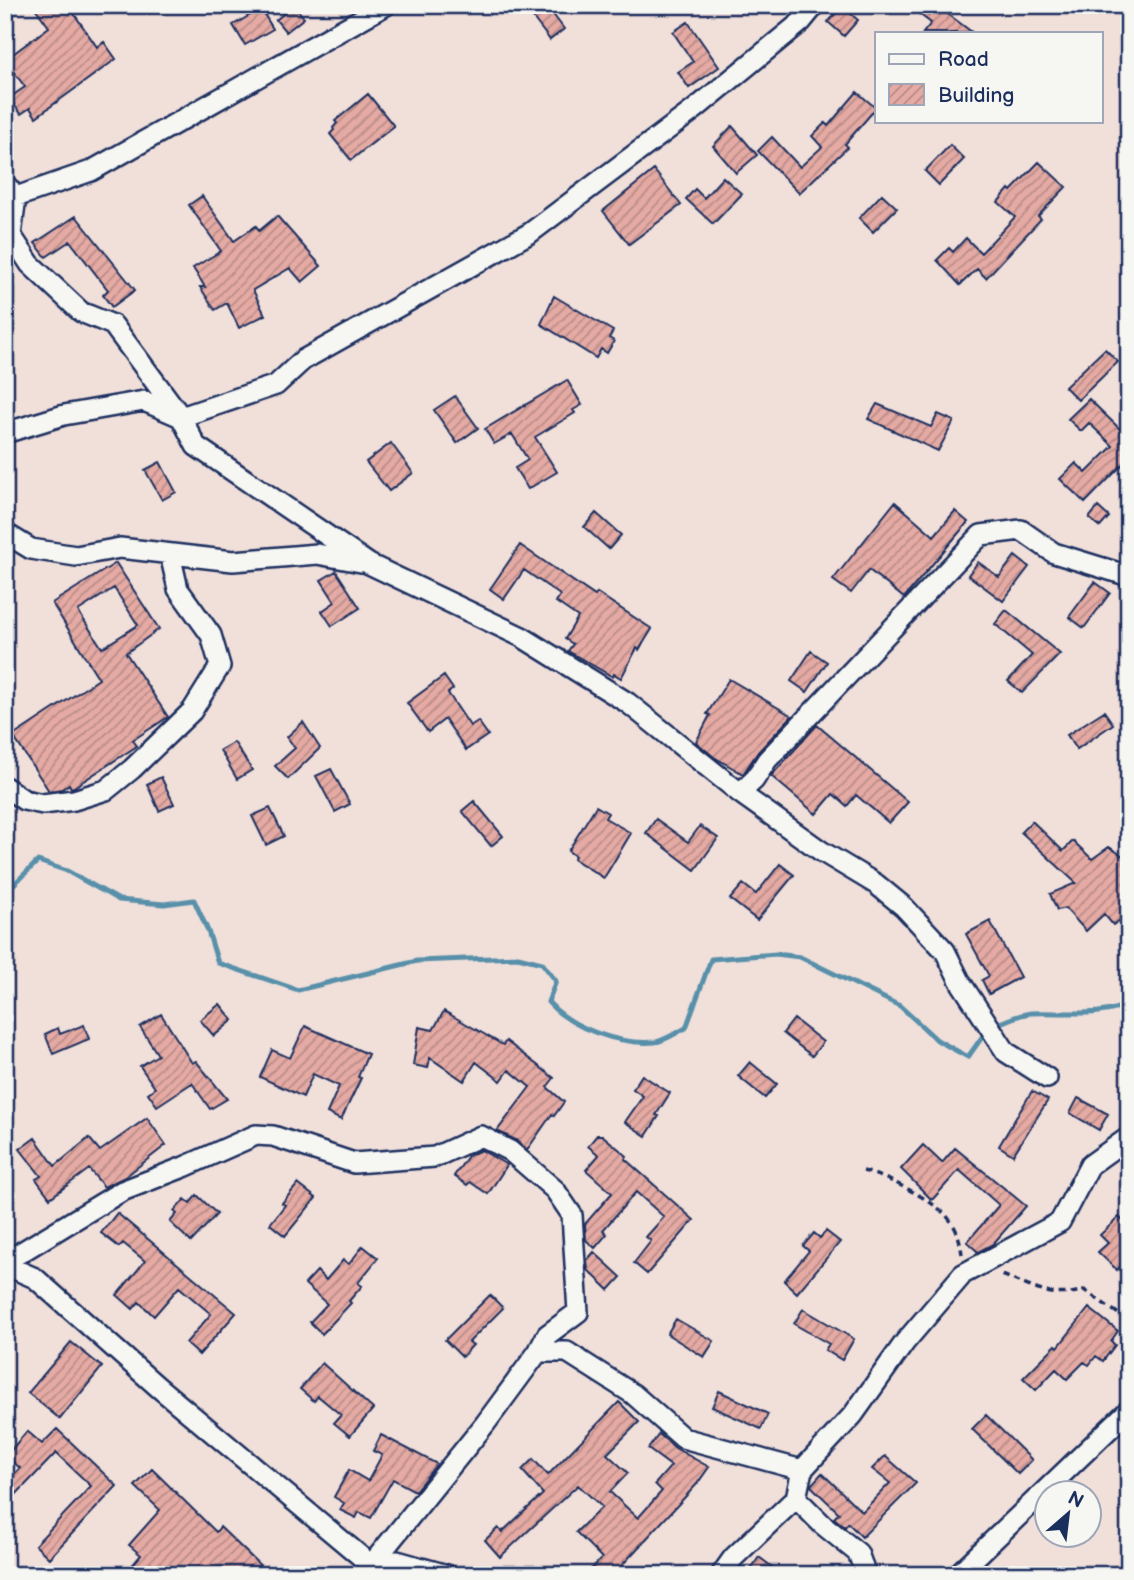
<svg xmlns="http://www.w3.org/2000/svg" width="1134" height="1580" viewBox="0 0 1134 1580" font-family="'Balsamiq Sans',sans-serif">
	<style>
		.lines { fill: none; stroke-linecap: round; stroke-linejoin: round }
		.stream { stroke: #5890aa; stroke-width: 5 }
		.building { fill: url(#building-hatch); stroke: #1b2f5e; stroke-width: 2; fill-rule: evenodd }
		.minor-casing { stroke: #1b2f5e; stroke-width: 24 }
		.path { stroke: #1b2f5e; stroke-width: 3.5; stroke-dasharray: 7 5; stroke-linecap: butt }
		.minor { stroke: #f6f6f2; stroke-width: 19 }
	</style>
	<defs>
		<pattern id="building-hatch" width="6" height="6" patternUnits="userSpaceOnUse" patternTransform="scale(1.75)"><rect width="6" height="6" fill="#e5aaa3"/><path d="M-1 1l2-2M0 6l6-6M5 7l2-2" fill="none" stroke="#b98b88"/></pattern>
	</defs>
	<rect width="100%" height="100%" fill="#f1dfda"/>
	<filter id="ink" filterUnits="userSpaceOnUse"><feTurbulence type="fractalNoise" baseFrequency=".0143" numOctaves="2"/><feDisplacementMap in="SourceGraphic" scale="14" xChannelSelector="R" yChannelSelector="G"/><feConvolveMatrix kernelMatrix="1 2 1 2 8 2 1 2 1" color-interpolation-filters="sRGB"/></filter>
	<g filter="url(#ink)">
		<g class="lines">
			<path class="stream" d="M5,897L8,890L38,861L67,871L119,900L164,904L194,900L208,931L218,963L298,990L417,961L518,957L542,963L556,981L548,1002C572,1029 620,1045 655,1042C665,1041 677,1032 686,1028L711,959L776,954L800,957L900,1006L937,1040L968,1057L987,1030
				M5,950V967
				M995,1025C1006,1021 1019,1014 1031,1013C1058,1011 1108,1019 1129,1002"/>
		</g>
		<path class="building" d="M33,5H68L97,47L104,42L116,59L36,117L30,108L21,114L9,98L25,87L5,60L49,27Z
			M294,5L304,18L286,32L276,20Z
			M541,5H546L564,29L550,40L530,14Z
			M907,5H936L973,33H923L931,23Z
			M842,6L858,20L844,36L828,22Z
			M261,9L273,29L245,45L233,25Z
			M688,22L719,67L689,88L678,72L693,62L673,32Z
			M857,92L876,108L845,144L848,147L799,193L758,151L772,137L800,167L822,147L812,136L825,123L828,126Z
			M368,94L394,126L351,160L330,134L334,130L333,128L337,123L335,121Z
			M732,126L757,155L736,173L713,146Z
			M950,145L964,159L939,185L925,171Z
			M1039,162L1066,187L1038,216L1041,219L986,278L977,269L960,285L937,260L949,248L953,252L966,238L981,253L1015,217L998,202L1009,189L1011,191Z
			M654,170L681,205L629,244L603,211Z
			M723,177L742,194L713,224L686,199L695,189L704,198Z
			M882,194L897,208L873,232L859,218Z
			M202,196L234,241L256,226L259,231L277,216L321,266L302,282L290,268L253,290L265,315L239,328L227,303L215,310L200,287H205L193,268L221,251L189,205Z
			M76,216L135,290L112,307L103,295L108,290L70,241L46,257L35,243Z
			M554,296L613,331L609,338L614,341L607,353L601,349L596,358L541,324Z
			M1105,349L1118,362L1078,400L1065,387Z
			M567,380L582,405L573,410L575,413L535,437L557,472L528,489L515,468L528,460L512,434L494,444L485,429Z
			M455,396L478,428L457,443L434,410Z
			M1089,399L1125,434L1129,430V461L1127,460L1085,503L1060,479L1076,463L1086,473L1113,446L1089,423L1081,431L1068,419Z
			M877,404L931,427L938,414L954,421L938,451L868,419Z
			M391,443L413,473L389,491L366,462Z
			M160,462L176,492L162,500L145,470Z
			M895,502L934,536L955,511L968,522L904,598L869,570L851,593L833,580Z
			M1098,507L1109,517L1100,527L1089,518Z
			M596,513L621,535L609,549L584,527Z
			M520,545L595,596L597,593L652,629L639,650L637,648L621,678L614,674L613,677L568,651L573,644L565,639L578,617L556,602L560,595L524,570L504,599L490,589Z
			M1015,556L1029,567L1003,601L968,575L978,562L999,577Z
			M116,563L159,629L126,653L168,717L133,740L137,746L74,787L71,788L69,784L62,789L49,791L13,736L99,679L52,603ZM114,588L138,625L102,648L78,611Z
			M336,571L360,608L332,626L322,611L335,602L321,580Z
			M1095,582L1110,593L1084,628L1069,617Z
			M1006,610L1060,654L1022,693L1008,681L1032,655L995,624Z
			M811,651L827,662L807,692L791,681Z
			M444,676L453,689L448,693L470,726L478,721L488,735L466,750L445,719L428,732L407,703Z
			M729,679L792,716L758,752L743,774L714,757L696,742L710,715L707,714Z
			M1104,711L1113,724L1077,749L1067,735Z
			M303,722L320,748L288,779L275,766L295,748L287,737Z
			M817,725L908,802L889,823L856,795L847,806L833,794L816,814L771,776Z
			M234,742L252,770L237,779L220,750Z
			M331,769L350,804L335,812L316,776Z
			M161,777L174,804L159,811L147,784Z
			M474,801L503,836L491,846L462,811Z
			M596,806L608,813L605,818L631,833L604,878L574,859L575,856L568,851Z
			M270,808L284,836L266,845L252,816Z
			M656,819L688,842L700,826L718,838L695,870L646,833Z
			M1032,821L1063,851L1073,841L1092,859L1109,847L1129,860V914L1113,925L1104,914L1086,931L1065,908L1057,910L1050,894L1076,883L1021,832Z
			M780,864L794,875L757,920L730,899L743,884L756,894Z
			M990,921L1020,977L989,994L982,980L989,976L966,934Z
			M220,1004L233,1020L214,1036L200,1020Z
			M444,1011L503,1045L506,1041L554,1078L547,1087L564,1102L554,1116L552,1114L527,1150L516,1140L497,1131L530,1087L509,1070L501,1081L476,1062L464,1081L430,1058L428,1068L413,1065L419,1027L433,1030Z
			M161,1014L192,1063L196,1061L227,1099L210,1109L192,1083L157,1106L148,1093L155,1088L140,1066L158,1055L140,1027Z
			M794,1019L823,1042L812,1056L783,1033Z
			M84,1025L89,1039L53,1054L45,1034L58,1028L60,1034Z
			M305,1026L368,1054L358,1077L361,1078L341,1120L327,1113L339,1086L313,1074L303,1097L260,1077L272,1050L290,1058Z
			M750,1062L777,1084L765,1098L738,1076Z
			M642,1075L670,1093L656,1115L659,1116L646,1136L625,1122L643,1096L633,1089Z
			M1032,1091L1048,1100L1013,1155L999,1146Z
			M1078,1098L1108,1114L1099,1130L1070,1113Z
			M147,1118L166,1145L125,1177L104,1187L89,1169L50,1198L36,1179L41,1176L20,1149L35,1138L55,1166L89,1138L100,1151Z
			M597,1135H602L627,1156L625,1159L694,1220L647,1274L634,1263L651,1241L646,1237L664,1217L636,1192L603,1230L607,1234L595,1248L586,1240L585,1224L612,1193L586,1170L599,1155L588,1146Z
			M923,1145L942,1163L955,1148L1026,1206L993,1244L978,1252L967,1242L999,1205L959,1170L932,1200L901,1169Z
			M481,1150L507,1165L488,1194L470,1182L467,1185L454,1176L468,1156Z
			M298,1184L316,1198L285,1236L270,1224L285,1205L282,1203Z
			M197,1195L217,1214L191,1242L170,1222L177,1214L174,1211L185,1199L190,1203Z
			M117,1213L236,1313L199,1355L186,1343L211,1314L179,1287L154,1316L139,1302L133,1309L117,1295L145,1261L123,1243L119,1247L101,1233Z
			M1119,1217L1129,1226V1258L1117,1270L1098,1252L1108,1243L1100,1235Z
			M826,1231L840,1242L797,1293L784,1281L809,1251L803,1246L814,1233L820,1238Z
			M363,1246L378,1258L358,1283L362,1286L349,1301L351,1303L322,1334L310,1322L327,1304L305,1284L317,1271L326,1280L343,1260L349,1264Z
			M594,1252L621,1277L609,1290L588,1270L587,1260Z
			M490,1295L503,1308L469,1342L473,1345L462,1357L445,1340Z
			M1089,1308L1118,1331L1111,1341L1115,1345L1103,1361L1096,1356L1089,1365L1084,1362L1067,1379L1056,1369L1036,1390L1023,1378L1056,1345L1058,1347Z
			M803,1309L854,1339L842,1360L825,1350L829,1344L794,1324Z
			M676,1319L714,1341L704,1357L667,1334Z
			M71,1342L102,1367L60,1419L28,1393Z
			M322,1363L373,1409L350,1436L334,1423L341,1415L318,1396L314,1401L300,1389Z
			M719,1391L768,1414L761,1429L712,1407Z
			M619,1402L639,1422L607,1454L628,1473L610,1492L638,1518L662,1491L655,1484L671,1466L648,1449L659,1434L675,1448L709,1467L697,1484L613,1575H585L602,1558L576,1532L602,1507L578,1485L500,1557L485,1540L498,1528L502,1532L543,1494L522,1470L533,1459L548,1475Z
			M986,1415L1032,1460L1018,1474L972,1429Z
			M57,1429L117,1486L49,1558L35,1545L91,1486L56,1453L5,1506V1483L20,1468L6,1456L27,1431L42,1444Z
			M381,1435L437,1464L415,1491L393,1479L371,1518L359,1512L356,1518L340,1510L344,1503L334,1497L349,1470L368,1481L382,1455L373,1451Z
			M885,1456L916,1483L862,1537L848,1523L845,1527L834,1518L839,1513L811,1486L812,1484L822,1473L862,1512L890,1483L872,1469Z
			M152,1469L216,1532L220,1527L270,1575H124L141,1555L129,1545L160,1510L135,1486Z
			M759,1557L783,1575H747Z"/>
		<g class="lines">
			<g class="minor-casing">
				<path id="minor" d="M5,184L16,197L11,235L30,264L81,312L113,325L181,417L196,446L369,564L522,637L628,703L740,793L821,851L876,884L904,907L945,951L961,983L1006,1052L1047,1078
					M16,197L91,171L386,5
					M5,433L64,415L144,401L181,417L276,385L303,360L530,233L695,109L801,22L815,5
					M5,533L31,549L76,556L120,548L233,561L317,554L361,562
					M5,787L24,800L43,804L74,800L106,790L132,769L192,711L220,666L211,635L178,589L170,554
					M740,793L754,780L767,760L981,535L1021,530L1054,553L1129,576
					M5,1262L122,1191L184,1167L256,1135L273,1136L354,1163L435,1157L481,1136L510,1151L555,1190L572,1215L578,1312L547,1335L538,1352L485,1424L363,1575
					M5,1265L35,1278L158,1387L371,1565L397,1561L447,1575
					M538,1352H567L633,1394L683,1438L802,1470
					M796,1498L822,1524L858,1553L866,1575
					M721,1575L733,1558L796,1498L802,1470L853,1415L905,1342L963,1274L1060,1222L1090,1165L1129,1137
					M957,1575L1129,1410"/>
			</g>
			<path class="path" d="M863,1171C886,1176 936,1201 949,1219C958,1230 960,1241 962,1254
				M1002,1275C1033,1287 1049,1300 1084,1290L1129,1321"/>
			<use href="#minor" class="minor"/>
		</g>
	</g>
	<rect width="1134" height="1580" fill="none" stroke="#f6f6f2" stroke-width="28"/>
	<rect x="14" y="14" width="1106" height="1552" fill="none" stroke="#1b2f5e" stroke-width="2.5" filter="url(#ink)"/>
	<rect x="875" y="32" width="228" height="91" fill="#f6f6f2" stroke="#9ea6b7" stroke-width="2"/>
	<rect x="889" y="54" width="35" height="10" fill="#f6f6f2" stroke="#9ea6b7" stroke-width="2"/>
	<text x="938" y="66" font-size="21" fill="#1b2f5e">Road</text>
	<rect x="889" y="84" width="35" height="21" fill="url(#building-hatch)" stroke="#9ea6b7" stroke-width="2"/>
	<text x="938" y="102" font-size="21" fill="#1b2f5e">Building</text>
	<g transform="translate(1068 1514) rotate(28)"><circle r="33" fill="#f6f6f2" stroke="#9ea6b7" stroke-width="2"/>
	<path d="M0-5L12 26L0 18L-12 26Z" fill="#1b2f5e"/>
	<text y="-10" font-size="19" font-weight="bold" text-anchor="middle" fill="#1b2f5e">N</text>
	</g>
</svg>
